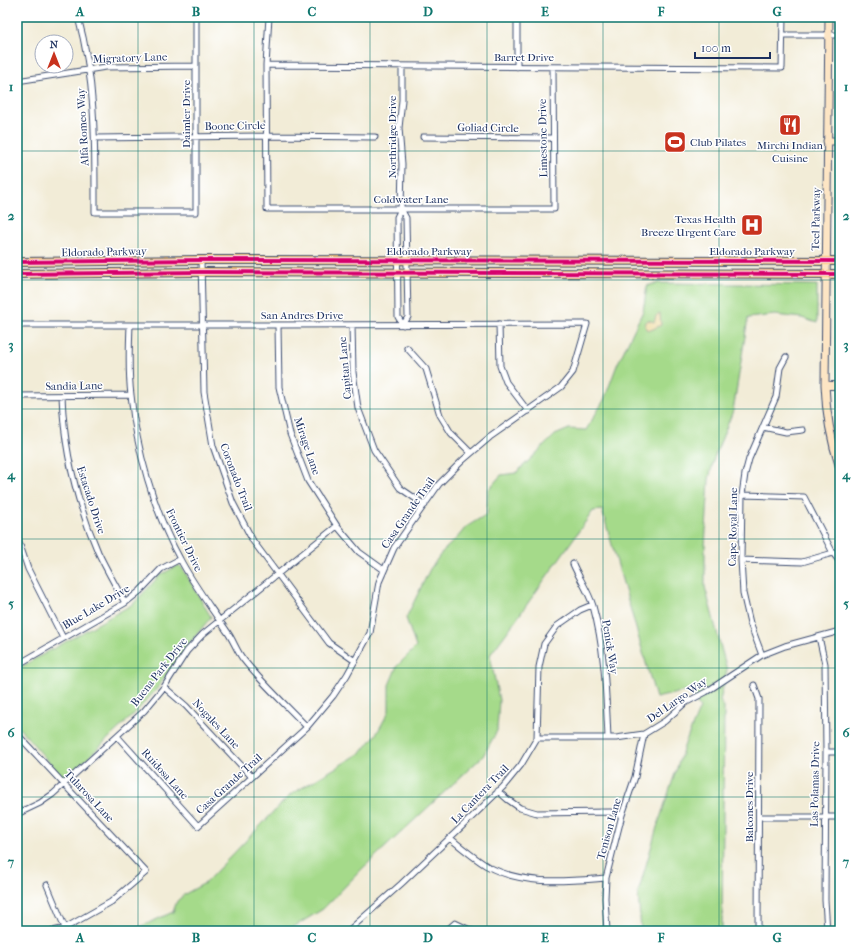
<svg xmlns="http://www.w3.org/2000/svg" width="857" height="948" viewBox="0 0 857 948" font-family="'IM FELL French Canon',serif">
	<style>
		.green { fill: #a5da8a; stroke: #608474 }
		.sand { fill: #eeda9e; stroke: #84847e }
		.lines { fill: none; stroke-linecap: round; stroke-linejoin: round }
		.street-casing { stroke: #3b4b70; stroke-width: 7 }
		.secondary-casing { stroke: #3b4b70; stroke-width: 9 }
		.primary-casing { stroke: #3b4b70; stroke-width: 10 }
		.street { stroke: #fff; stroke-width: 5 }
		.secondary { stroke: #fde5c4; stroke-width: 7 }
		.primary { stroke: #f9bf6c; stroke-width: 8 }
		.cycleway-casing { stroke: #fff; stroke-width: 6 }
		.cycleway { stroke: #d6006c; stroke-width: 4 }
		.grid { fill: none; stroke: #0f766e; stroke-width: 1; stroke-opacity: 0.55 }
		.labels { text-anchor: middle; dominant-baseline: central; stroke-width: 3; stroke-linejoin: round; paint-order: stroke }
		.street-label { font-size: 11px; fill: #1b2f5e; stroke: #fff }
		.poi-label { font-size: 11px; fill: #1b2f5e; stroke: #fff; text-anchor: start }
		.neatline { fill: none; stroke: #0f766e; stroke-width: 1.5 }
		.grid-label { font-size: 13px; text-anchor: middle; font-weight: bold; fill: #0f766e }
	</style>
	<rect width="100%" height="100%" fill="#fff"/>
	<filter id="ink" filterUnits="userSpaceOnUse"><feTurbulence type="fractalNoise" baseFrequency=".025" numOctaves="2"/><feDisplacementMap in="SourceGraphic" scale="8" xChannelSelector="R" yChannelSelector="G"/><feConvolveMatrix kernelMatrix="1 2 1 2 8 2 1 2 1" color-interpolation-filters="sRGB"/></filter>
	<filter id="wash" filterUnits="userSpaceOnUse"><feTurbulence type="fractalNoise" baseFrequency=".012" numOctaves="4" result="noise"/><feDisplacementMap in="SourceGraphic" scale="16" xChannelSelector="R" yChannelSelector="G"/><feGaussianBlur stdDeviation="0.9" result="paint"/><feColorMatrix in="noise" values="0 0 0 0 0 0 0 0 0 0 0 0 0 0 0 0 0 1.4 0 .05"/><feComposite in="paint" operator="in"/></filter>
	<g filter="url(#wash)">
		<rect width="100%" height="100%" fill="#f2ecd7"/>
		<path class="green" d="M657,283L817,285V323L802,318L775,315L748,318L733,411L714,458L709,479L705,548V587L727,670L720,701L724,707L722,931H641L638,893L657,827L686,741L700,708L690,690L656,698L602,510L593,511L516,620L490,655L499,700L497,731L483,756L363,868L323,909L287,931H131L173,912L177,901L185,894L205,883L290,795L362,752L377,733L389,711V685L397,666L416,647L406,618L430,569L443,551L457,538L466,527L487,514L488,490L501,475L516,473L555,435L569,429L586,430L604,400L617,365L643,311L647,286Z
			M179,565L183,569L211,617L185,649L156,690L133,715L69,776L64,778L61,776L21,730L17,728V669L133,604L160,575Z"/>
		<path class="sand" d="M658,314L660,313V315L661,325L651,330L646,329L645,326L646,322L648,320L654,322L656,316Z"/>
	</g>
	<g filter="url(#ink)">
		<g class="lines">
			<g class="street-casing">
				<path id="street" d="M78,17C96,82 95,145 95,212H196V17
					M269,17L266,65L267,209H554L553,67
					M783,35H840
					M266,65L782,68L783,17
					M517,67V17
					M17,81L106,67L196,66
					M423,137L553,138
					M95,138L267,136L375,137
					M401,209L406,218L408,317L403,325L398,317L397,217L401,209L402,164L399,128L402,100V66
					M201,260L204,392L213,446L233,503L253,541L329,643L355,661
					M499,324L500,366L506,382L528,411
					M17,325H278L587,324L573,372L561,387L490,437L463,460L439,484L394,548L379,582L370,633L347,675L333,696L307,727L198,826L117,736
					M130,325C129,348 128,371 131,395C136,448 154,512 180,559C193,584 210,606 226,630C233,639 236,650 243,659C261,682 286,705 307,727
					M278,325L279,387L290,434L308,481L337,526L359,552L384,570
					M352,325L353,372L358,408L374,450L400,488L425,505
					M407,348L426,369L440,415L451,433L471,453
					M17,396L131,395
					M62,396C64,451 76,501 98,552C106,569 116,586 125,603
					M763,427L786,432L803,430
					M742,495L804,497L833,553L840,562
					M17,536L28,569L63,638
					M741,560L802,562L833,553
					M573,564C579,578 589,592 593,606C605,649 606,694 608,738
					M819,637L825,664L826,752L825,900L827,931
					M762,655L750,623L743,593L741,560L742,495L745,474L749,459L776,397L780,368L786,357
					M17,665L125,603L140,591L161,569L180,559
					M754,685L759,699L758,931
					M164,687L186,706L252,777
					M17,734L146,872L111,902L65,928L53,931
					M537,738H616L644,734L665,721L685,703L706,692L762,655L785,646L840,631
					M826,752H840
					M498,791L507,799L520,808L537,813L610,812L622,815
					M17,814L40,803L53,794L144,711L164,687L187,651L203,634L337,526
					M759,817H840
					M450,838C462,848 474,858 487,866C524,886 566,881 606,878
					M47,885L65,928
					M348,931L401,884L473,816L503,787L521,765L537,738L539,667L544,644L557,626L580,610L592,605
					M446,931L455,923L472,931
					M607,931L605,898L606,878L622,815L635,777L644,734"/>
			</g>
			<g class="secondary-casing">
				<path id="secondary" d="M829,17L825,385C826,414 831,441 840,468
					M17,131L18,141L17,175
					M827,141H840
					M825,385L840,386"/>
			</g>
			<g class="primary-casing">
				<path id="primary" d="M17,262L201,260L840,261
					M17,274L201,272L840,274"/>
			</g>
			<use href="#street" class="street"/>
			<use href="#secondary" class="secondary"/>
			<use href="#primary" class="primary"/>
			<g class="cycleway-casing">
				<path id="cycleway" d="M17,262L201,260L840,261
					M17,274L201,272L840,274"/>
			</g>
			<use href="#cycleway" class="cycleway"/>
		</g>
	</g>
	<path class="grid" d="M138,17V931M254,17V931M370,17V931M487,17V931M603,17V931M719,17V931M17,151H840M17,280H840M17,409H840M17,539H840M17,668H840M17,797H840"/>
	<defs>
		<g id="restaurant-square" transform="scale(1.15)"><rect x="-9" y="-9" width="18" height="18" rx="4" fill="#c8321e" stroke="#fff"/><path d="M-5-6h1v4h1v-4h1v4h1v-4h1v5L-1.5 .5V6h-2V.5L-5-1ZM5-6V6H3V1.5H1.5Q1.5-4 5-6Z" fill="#fff"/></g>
		<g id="stadium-square" transform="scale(1.15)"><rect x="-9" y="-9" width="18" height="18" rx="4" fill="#c8321e" stroke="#fff"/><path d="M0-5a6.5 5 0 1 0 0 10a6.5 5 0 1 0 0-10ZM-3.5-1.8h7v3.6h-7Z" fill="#fff"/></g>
		<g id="hospital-square" transform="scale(1.15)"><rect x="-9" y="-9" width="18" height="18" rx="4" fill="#c8321e" stroke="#fff"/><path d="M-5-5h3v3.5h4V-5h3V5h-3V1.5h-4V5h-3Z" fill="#fff"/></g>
	</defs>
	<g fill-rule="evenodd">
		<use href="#restaurant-square" x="790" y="125"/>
		<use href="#stadium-square" x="675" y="142"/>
		<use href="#hospital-square" x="752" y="225"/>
	</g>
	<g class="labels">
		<g class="street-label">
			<text x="524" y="57">Barret Drive</text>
			<text transform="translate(130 58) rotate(-2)">Migratory Lane</text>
			<text transform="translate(186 114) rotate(-90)">Daimler Drive</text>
			<text transform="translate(235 126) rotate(-1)">Boone Circle</text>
			<text transform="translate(83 127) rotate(-93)">Alfa Romeo Way</text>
			<text transform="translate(488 128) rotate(1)">Goliad Circle</text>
			<text transform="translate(392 137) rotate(-90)">Northridge Drive</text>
			<text transform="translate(543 138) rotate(-91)">Limestone Drive</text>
			<text x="411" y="199">Coldwater Lane</text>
			<text transform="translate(816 219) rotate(-89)">Teel Parkway</text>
			<text x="429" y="251">Eldorado Parkway</text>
			<text x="752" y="251">Eldorado Parkway</text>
			<text transform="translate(104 252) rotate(-1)">Eldorado Parkway</text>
			<text x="302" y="315">San Andres Drive</text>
			<text transform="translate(345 368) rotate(-95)">Capitan Lane</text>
			<text transform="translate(74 386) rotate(-1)">Sandia Lane</text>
			<text transform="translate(307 446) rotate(71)">Mirage Lane</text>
			<text transform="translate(236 477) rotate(69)">Coronado Trail</text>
			<text transform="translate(91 500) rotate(72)">Estacado Drive</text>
			<text transform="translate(408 513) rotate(-55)">Casa Grande Trail</text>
			<text transform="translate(733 527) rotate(-89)">Cape Royal Lane</text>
			<text transform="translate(184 540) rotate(64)">Frontier Drive</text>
			<text transform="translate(96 607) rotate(-31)">Blue Lake Drive</text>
			<text transform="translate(610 647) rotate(81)">Penick Way</text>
			<text transform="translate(159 672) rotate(-52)">Buena Park Drive</text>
			<text transform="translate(677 700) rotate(-35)">Del Largo Way</text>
			<text transform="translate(216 724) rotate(47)">Nogales Lane</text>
			<text transform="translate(165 774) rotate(48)">Ruidosa Lane</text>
			<text transform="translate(229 784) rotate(-42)">Casa Grande Trail</text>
			<text transform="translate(815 784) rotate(-89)">Las Polamas Drive</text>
			<text transform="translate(480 794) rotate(-46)">La Cantera Trail</text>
			<text transform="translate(89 796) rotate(47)">Tularosa Lane</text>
			<text transform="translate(749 807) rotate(-90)">Balcones Drive</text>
			<text transform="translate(609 829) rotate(-74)">Tenison Lane</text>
		</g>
		<g class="poi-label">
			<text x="690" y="142">Club Pilates</text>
			<text x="790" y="145" text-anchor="middle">Mirchi Indian<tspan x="790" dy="13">Cuisine</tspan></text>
			<text x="736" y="219" text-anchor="end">Texas Health<tspan x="736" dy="13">Breeze Urgent Care</tspan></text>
		</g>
	</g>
	<rect width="857" height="948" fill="none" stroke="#fff" stroke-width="44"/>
	<g transform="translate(54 54)"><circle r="19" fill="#ffffff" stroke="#a4acbf"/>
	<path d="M0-3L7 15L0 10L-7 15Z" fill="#c8321e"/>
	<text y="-6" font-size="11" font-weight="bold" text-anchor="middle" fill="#1b2f5e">N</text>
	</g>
	<path d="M695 52v6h75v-6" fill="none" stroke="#1b2f5e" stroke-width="2"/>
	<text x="701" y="52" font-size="12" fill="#1b2f5e" stroke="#ffffff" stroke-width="3" paint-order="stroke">100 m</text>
	<rect x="22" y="22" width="813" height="904" class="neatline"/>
	<g class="grid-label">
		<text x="80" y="16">A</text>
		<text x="196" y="16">B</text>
		<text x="312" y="16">C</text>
		<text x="428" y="16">D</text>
		<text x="545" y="16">E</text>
		<text x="661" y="16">F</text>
		<text x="777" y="16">G</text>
		<text x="11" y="91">1</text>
		<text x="846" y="91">1</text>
		<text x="11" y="220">2</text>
		<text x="846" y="220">2</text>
		<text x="11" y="349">3</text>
		<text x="846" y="349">3</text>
		<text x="11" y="479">4</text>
		<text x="846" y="479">4</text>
		<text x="11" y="608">5</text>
		<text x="846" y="608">5</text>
		<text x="11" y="737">6</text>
		<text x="846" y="737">6</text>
		<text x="11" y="866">7</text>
		<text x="846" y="866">7</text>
		<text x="80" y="942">A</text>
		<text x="196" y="942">B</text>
		<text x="312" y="942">C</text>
		<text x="428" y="942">D</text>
		<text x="545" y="942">E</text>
		<text x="661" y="942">F</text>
		<text x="777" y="942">G</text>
	</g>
</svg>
